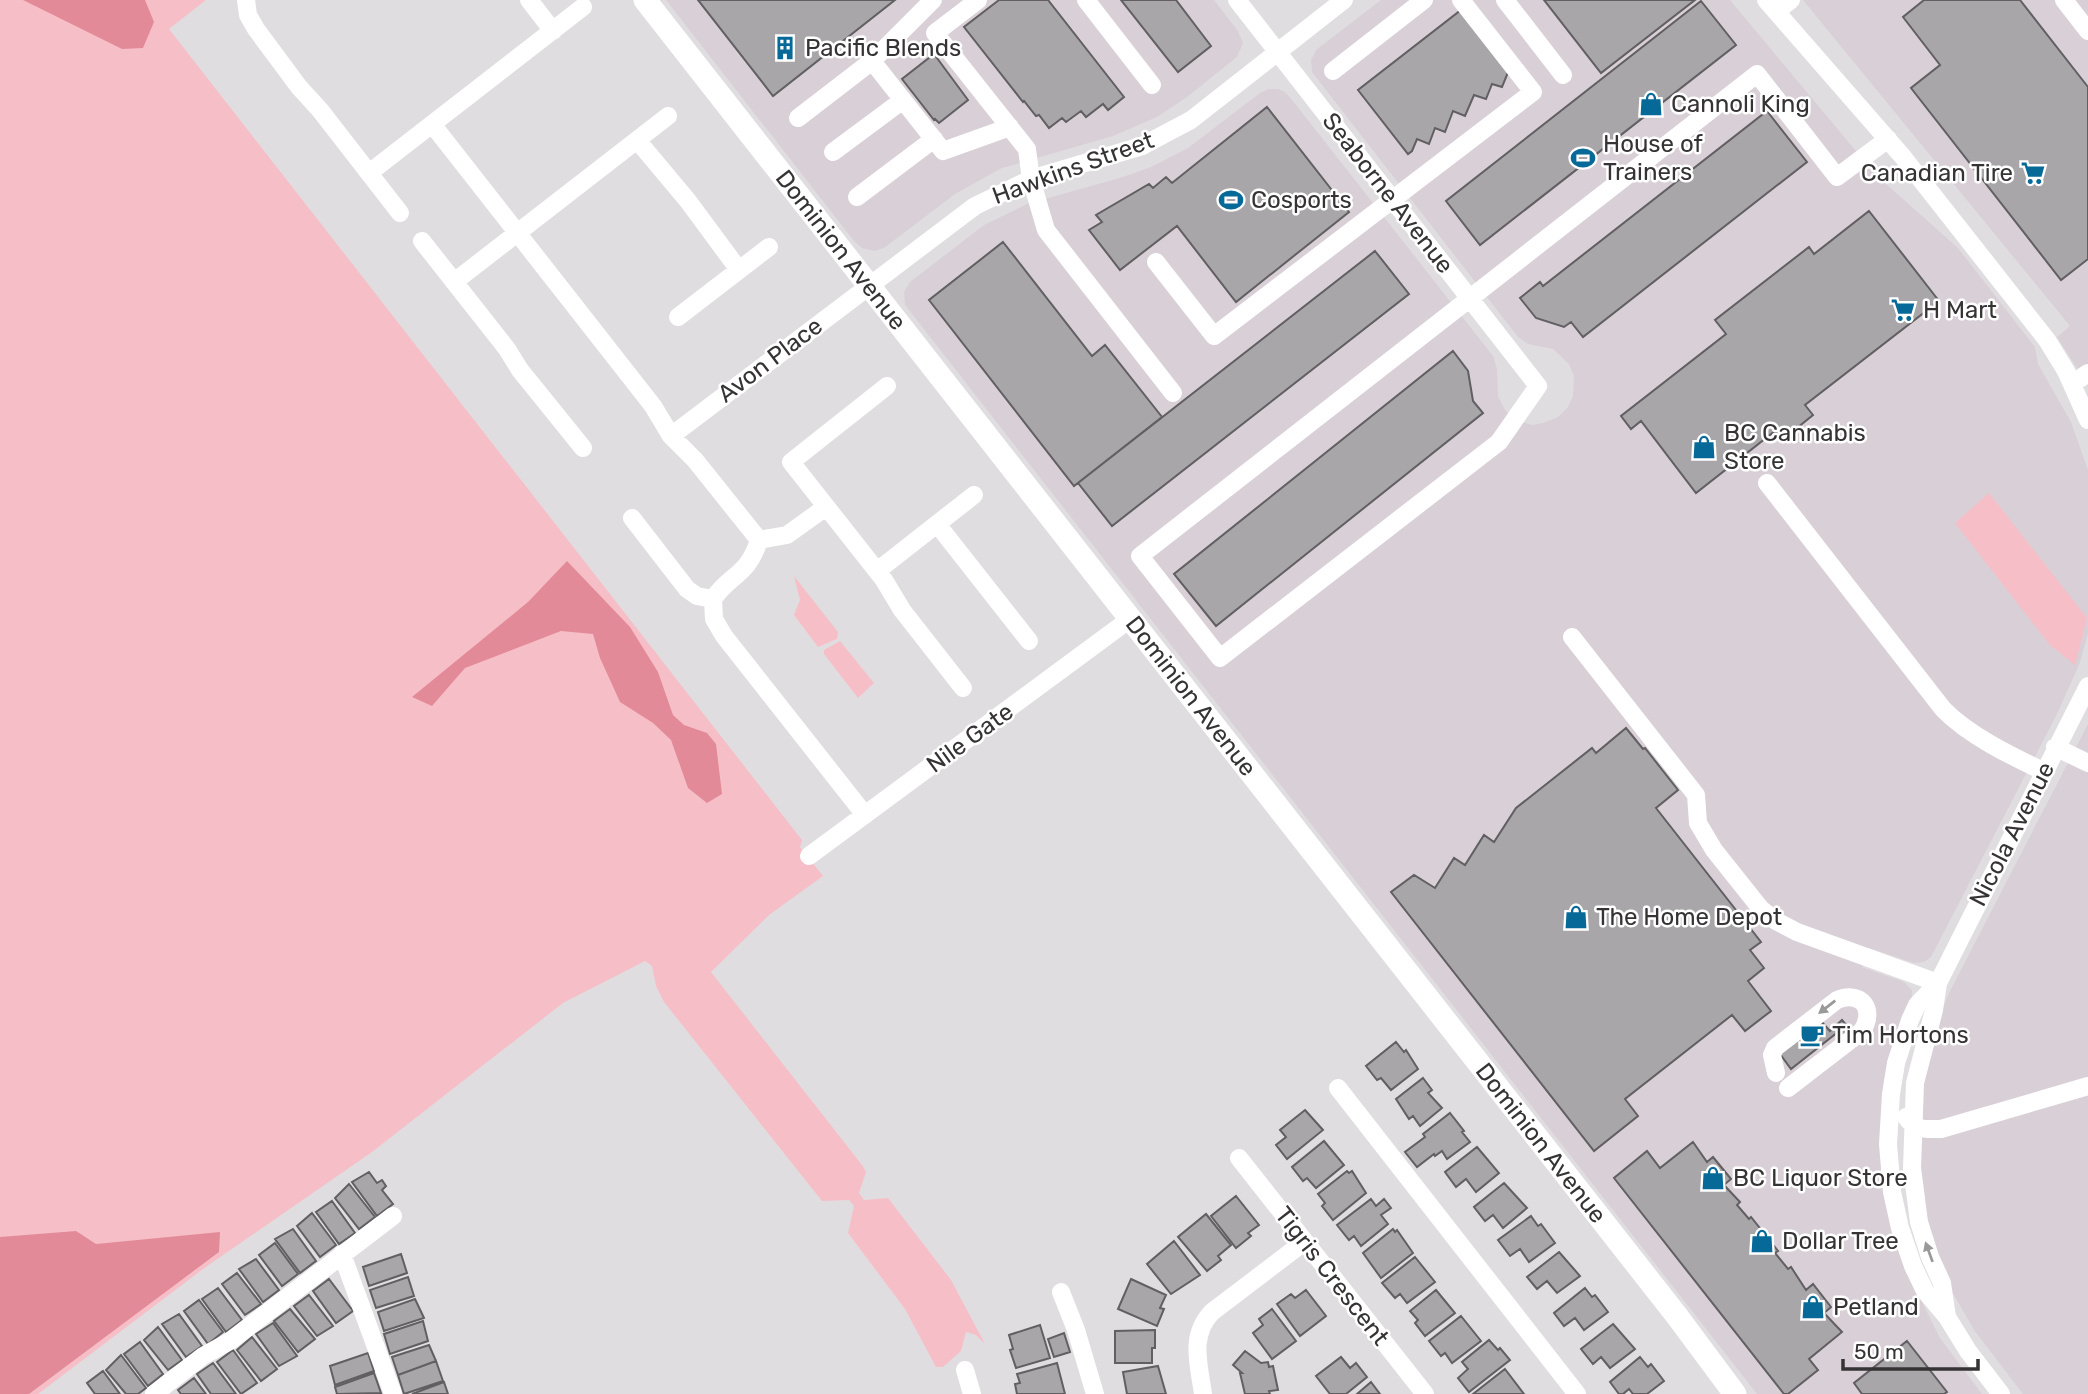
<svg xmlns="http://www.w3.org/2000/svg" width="2088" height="1394" viewBox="0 0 2088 1394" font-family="Rubik,sans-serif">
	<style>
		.built { fill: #d9cfd7 }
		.green { fill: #f6bfc7 }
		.forest { fill: #e38a99 }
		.building { fill: #a8a6a9; stroke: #615f62; stroke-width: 2 }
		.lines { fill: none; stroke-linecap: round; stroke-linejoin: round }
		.minor { stroke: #fff; stroke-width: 18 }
		.major { stroke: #fff; stroke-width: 23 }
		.oneway { fill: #9a999a }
		.labels { text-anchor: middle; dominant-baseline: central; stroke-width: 5; stroke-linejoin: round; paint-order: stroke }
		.poi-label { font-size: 24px; fill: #353334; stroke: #fff; text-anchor: start }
		.street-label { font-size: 24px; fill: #353334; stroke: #fff }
	</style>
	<rect width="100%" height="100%" fill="#e0dde0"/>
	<path class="built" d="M666,0H1214L1238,31L1243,43L1237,57L1187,97L1157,117L1113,136L1002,168L955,194L884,248L874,251L862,248L854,241Z
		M1381,0H1730L1876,175L1958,248L2035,347L2038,364L2071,422L2088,470V634L2079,665L2056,716L1931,957L1924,962L1914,963L1869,948L1862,967L1904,982L1912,990V998L1884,1112L1913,1284L1940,1338L1982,1394H1757L905,305L904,292L910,282L984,225L1027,204L1123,177L1151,167L1188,148L1260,93L1269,89H1278L1285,92L1293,101L1493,356L1497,369L1498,396L1505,410L1516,420L1532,425L1543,423L1558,417L1568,407L1573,396L1574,376L1569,364L1553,349L1528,344L1518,337L1312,72L1311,60L1316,50Z
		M1803,0H2088V385L2057,337L2070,326Z
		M2088,724V1394H2023L1974,1330L1946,1281L1921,1202L1920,1084L1938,1020L1950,991Z"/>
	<path class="green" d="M0,0H206L169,29L802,840L800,847L823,876L769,915L711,972L862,1165L866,1172L859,1193L864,1200L888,1198L951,1280L985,1344L976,1335L966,1332L961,1351L943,1367H936L905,1309L848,1233L854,1206L849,1200L822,1201L664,1002L656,986L652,966L645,961L563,1003L372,1152L203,1269L38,1394H0Z
		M1989,493L2087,618L2075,665L2050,645L1955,523Z
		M794,576L838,632L837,639L818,647L794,615L800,600Z
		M840,641L874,683L858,698L824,654V650Z"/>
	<path class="forest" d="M23,0H145L154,22L143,48L122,49Z
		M567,561L630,627L658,672L673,715L684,725L707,733L716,744L722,794L707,803L688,788L671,740L653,723L620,702L600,658L593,634L561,631L465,668L432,706L412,697L528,602Z
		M76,1231L96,1244L220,1232L219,1252L29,1394H0V1237Z"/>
	<path class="building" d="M698,0H895L773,96Z
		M999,0H1048L1124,97L1108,110L1103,104L1086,117L1081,111L1066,122L1062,118L1049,128L1039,115L1036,116L1024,101L1023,102L964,27Z
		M1121,0H1176L1211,46L1178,72Z
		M1544,0H1695L1601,73Z
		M1924,0H2020L2088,87V259L2061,280L1911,88L1940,65L1903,17Z
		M1701,1L1736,45L1480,245L1446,201Z
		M1461,10L1509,70L1502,87L1492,84L1486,99L1474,95L1465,116L1453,111L1445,132L1435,128L1429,144L1417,139L1412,151L1408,154L1358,90Z
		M934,54L968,100L939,123L935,119L934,120L902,79Z
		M1267,107L1349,212L1236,302L1177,226L1120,270L1089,230L1102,222L1096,215L1149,184L1153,188L1166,177L1172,183Z
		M1767,111L1807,162L1583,337L1571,322L1564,327L1536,318L1520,298L1540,282L1543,286Z
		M1869,211L1939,301L1805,405L1813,415L1782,440L1775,431L1696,493L1641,421L1631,429L1621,416L1726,334L1715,320L1809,247L1814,254Z
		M1003,242L1092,356L1105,345L1162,417L1074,486L929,300Z
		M1375,251L1409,294L1112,526L1078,483Z
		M1453,351L1468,371L1473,401L1483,413L1216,626L1174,574Z
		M1626,728L1643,749L1645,748L1678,790L1656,808L1761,942L1750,950L1764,968L1748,981L1771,1011L1745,1031L1732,1015L1625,1099L1638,1116L1594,1151L1391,892L1414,875L1435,888L1454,858L1465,865L1484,835L1494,842L1516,808L1592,748L1596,753Z
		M1842,1020L1853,1033L1844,1040L1838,1032L1791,1069L1780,1054L1821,1021L1830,1031Z
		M1396,1042L1404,1052L1406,1050L1418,1069L1391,1090L1381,1078L1377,1080L1366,1066Z
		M1423,1078L1432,1090L1428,1093L1442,1108L1420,1126L1413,1116L1409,1119L1396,1099Z
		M1305,1110L1323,1130L1287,1159L1276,1145L1286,1137L1280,1130Z
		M1450,1113L1464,1131L1462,1132L1470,1142L1447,1159L1442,1151L1435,1156L1434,1154L1417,1167L1405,1152L1425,1137L1423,1134Z
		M1324,1141L1344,1165L1316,1188L1307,1178L1303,1181L1292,1167Z
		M1693,1142L1707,1162L1713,1157L1731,1179L1724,1185L1740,1202L1737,1205L1749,1219L1751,1217L1778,1251L1775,1253L1788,1269L1791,1267L1806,1290L1813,1284L1831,1307L1824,1313L1842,1332L1809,1359L1818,1370L1788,1394H1784L1614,1178L1647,1151L1660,1168Z
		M1477,1147L1499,1173L1476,1192L1466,1179L1456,1187L1445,1172Z
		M1347,1171L1349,1173L1352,1171L1366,1193L1333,1220L1322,1206L1325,1203L1318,1194Z
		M369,1172L377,1183L382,1180L386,1186L382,1190L393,1204L377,1216L352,1182Z
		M1504,1183L1527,1208L1503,1228L1493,1215L1485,1221L1474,1207Z
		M349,1184L375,1217L359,1229L335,1198Z
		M1236,1196L1259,1225L1248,1233L1251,1236L1236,1248L1211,1216Z
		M1371,1199L1376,1206L1384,1199L1391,1208L1381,1215L1388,1224L1361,1246L1354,1236L1349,1240L1337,1225Z
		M332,1201L355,1233L339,1244L316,1212Z
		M312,1213L336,1245L320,1257L297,1226Z
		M1206,1214L1231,1245L1218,1256L1221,1260L1207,1271L1178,1237Z
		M1531,1216L1538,1226L1541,1224L1555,1243L1529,1262L1520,1249L1510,1256L1498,1240Z
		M293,1229L316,1261L300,1273L275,1239Z
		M1393,1229L1395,1232L1397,1230L1413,1253L1381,1278L1363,1253Z
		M1174,1241L1200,1275L1171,1294L1147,1264Z
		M275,1243L298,1274L282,1286L259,1255Z
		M1559,1252L1580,1276L1557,1293L1547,1281L1537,1289L1527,1277Z
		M401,1254L407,1273L369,1286L363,1267Z
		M1415,1257L1435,1282L1407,1303L1400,1294L1395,1298L1382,1283Z
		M256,1259L279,1290L263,1302L239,1269Z
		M237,1273L261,1304L245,1315L222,1284Z
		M408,1277L414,1296L376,1308L370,1290Z
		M329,1279L353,1311L336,1323L313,1291Z
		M1131,1279L1166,1295L1160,1308L1164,1309L1157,1326L1118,1309Z
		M218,1288L242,1320L226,1332L202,1299Z
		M1585,1288L1592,1297L1595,1295L1608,1312L1584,1330L1575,1318L1564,1326L1554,1313Z
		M1306,1290L1326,1316L1300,1336L1277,1304L1291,1294L1295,1298Z
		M1436,1290L1455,1313L1425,1336L1415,1323L1418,1320L1410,1311Z
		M309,1295L333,1326L317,1336L294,1306Z
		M415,1299L424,1318L384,1331L378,1312Z
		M199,1300L223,1332L208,1344L184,1311Z
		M290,1309L315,1339L298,1352L274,1321Z
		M1272,1309L1296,1341L1272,1359L1253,1333L1263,1325L1259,1319Z
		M179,1314L202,1346L186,1357L162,1324Z
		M1461,1316L1481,1341L1452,1363L1445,1353L1441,1356L1429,1341Z
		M423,1321L428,1341L390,1354L384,1334Z
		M273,1323L297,1356L279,1366L256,1334Z
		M1613,1324L1635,1349L1610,1368L1601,1357L1593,1364L1581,1349Z
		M1040,1325L1050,1358L1016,1368L1010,1350L1013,1349L1009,1335Z
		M158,1327L182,1360L168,1370L144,1340Z
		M1155,1330V1348H1152V1363H1115V1331Z
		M1064,1333L1070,1352L1054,1357L1048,1339Z
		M252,1337L277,1369L261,1381L237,1350Z
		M1489,1340L1498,1350L1500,1348L1510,1360L1469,1392L1458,1378L1468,1369L1462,1362Z
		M1907,1341L1947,1392L1944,1394H1862L1854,1383Z
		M140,1342L163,1374L148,1386L124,1354Z
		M429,1345L436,1361L398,1375L392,1357Z
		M233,1350L257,1383L241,1394L217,1362Z
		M1245,1351L1261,1363L1268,1362L1269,1367L1273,1366L1278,1390L1269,1391L1270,1394H1245L1240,1373H1242L1233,1365Z
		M368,1353L374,1371L335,1385L330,1366Z
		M121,1355L146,1388L138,1394H126L106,1370Z
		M1341,1357L1350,1368L1356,1363L1367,1377L1346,1394H1330L1316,1376Z
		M1640,1357L1648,1367L1651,1364L1664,1381L1647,1394H1633L1629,1389L1623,1394H1619L1610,1382Z
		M436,1361L443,1381L404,1394L398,1375Z
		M213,1363L236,1394H211L197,1374Z
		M1057,1363L1065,1394H1017L1015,1384L1020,1383L1017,1374Z
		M1158,1366L1166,1394H1127L1123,1372Z
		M1505,1369L1524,1394H1473Z
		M103,1371L120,1394H95L87,1383Z
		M374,1373L381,1393L337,1394L335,1387Z
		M194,1378L206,1394H181L178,1390Z
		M444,1382L448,1394H412Z
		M1371,1382L1380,1394H1357Z"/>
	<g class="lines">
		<path class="minor" d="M246,0L248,15L256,29L299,87L320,110L400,213
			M529,0L553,31
			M978,0L935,33L1027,149L1031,179L1046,230L1173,393
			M1086,0L1152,85
			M1237,0C1338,128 1438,257 1538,386L1499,442L1220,658L1140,556L1757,74L1837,177L1888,139
			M1505,0L1563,75
			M1766,0L1903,157L2047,340L2066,371L2088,420
			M2064,0L2088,31
			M1777,11L1791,0
			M872,61L933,0
			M1333,71L1424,0
			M798,118L872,61L943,151L1010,127
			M432,124L653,406L671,436L695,460L759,540
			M637,140L688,201L739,270
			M833,152L903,100
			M369,173L583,7
			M857,197L934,139
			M422,241L507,349L520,370L583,448
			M1156,262L1214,336L1533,92L1461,0
			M454,282L668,116
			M678,317L769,247
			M2072,384L2088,373
			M887,386L791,462L884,580L902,610L963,688
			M671,436L975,206L1031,179L1142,146L1191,120L1344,0
			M1767,483L1943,709C1968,735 2011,756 2043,771
			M632,518L687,589L697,596L713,599
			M937,524L1029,641
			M759,540C748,576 730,574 713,599L714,619L724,636L865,815
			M759,540L787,535L826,507
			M877,571L974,495
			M1572,637L1696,795L1698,823L1714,850L1761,909L1776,921L1797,932L1938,983
			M2055,747L2088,763
			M809,856L1130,619
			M1938,983L1934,1010L1915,1083L1912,1168L1919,1222L1930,1257L1942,1283L1947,1317
			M1776,1073L1772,1055L1775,1048L1837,1000C1861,990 1876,1009 1862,1031L1788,1088
			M1338,1088L1577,1394
			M1906,1117C1916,1131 1925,1129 1941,1129L2088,1086
			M1239,1158L1425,1394
			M342,1254L393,1394
			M1061,1292L1076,1330L1095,1394
			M965,1370L972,1394
			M154,1394L203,1356L230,1341L393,1216
			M1203,1394C1199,1364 1189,1336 1212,1312L1304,1242
			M2001,1394L1968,1351L1947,1317L1925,1291L1913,1266L1900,1228L1892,1192L1888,1144L1891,1094L1896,1063L1910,1020L1917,1005L1938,983L2088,686"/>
		<path class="major" d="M645,0L1677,1316L1735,1394"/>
	</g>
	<defs><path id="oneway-solid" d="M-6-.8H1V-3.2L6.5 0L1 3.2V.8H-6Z" transform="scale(1.75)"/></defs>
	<g class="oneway">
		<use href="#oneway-solid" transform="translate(1827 1007) rotate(142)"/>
		<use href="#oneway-solid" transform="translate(1929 1252) rotate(-110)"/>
	</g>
	<defs>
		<g id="building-bare" transform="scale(1.89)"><path d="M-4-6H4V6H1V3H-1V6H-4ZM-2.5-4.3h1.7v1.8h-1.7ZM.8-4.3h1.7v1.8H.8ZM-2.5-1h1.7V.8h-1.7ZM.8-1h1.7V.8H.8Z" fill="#076997" stroke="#fff" stroke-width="2.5" paint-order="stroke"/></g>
		<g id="shop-bare" transform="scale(1.89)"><path d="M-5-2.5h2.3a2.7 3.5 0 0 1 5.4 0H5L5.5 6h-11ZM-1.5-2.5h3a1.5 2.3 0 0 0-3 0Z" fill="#076997" stroke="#fff" stroke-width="2.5" paint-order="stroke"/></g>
		<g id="stadium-bare" transform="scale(1.89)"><path d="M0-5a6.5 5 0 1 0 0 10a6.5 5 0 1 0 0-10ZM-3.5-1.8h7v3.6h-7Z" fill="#076997" stroke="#fff" stroke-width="2.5" paint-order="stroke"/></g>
		<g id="supermarket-bare" transform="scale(1.89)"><path d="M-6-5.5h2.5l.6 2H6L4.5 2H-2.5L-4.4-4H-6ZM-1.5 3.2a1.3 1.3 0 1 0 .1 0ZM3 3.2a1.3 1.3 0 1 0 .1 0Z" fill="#076997" stroke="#fff" stroke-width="2.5" paint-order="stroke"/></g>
		<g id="cafe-bare" transform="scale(1.89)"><path d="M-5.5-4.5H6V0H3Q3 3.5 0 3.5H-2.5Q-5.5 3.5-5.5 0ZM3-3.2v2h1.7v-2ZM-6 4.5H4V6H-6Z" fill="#076997" stroke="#fff" stroke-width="2.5" paint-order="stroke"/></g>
	</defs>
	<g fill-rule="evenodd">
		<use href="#building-bare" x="785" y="48"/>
		<use href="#shop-bare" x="1651" y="104"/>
		<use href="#stadium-bare" x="1583" y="158"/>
		<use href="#supermarket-bare" x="2033" y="173"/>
		<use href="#stadium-bare" x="1231" y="200"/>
		<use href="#supermarket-bare" x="1903" y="310"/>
		<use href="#shop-bare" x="1704" y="447"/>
		<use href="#shop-bare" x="1576" y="917"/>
		<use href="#cafe-bare" x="1812" y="1035"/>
		<use href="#shop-bare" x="1713" y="1178"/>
		<use href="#shop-bare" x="1762" y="1241"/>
		<use href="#shop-bare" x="1813" y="1307"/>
	</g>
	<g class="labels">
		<g class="poi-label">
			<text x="805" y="48">Pacific Blends</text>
			<text x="1671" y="104">Cannoli King</text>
			<text x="1603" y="144">House of<tspan x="1603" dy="28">Trainers</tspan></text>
			<text x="2013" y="173" text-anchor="end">Canadian Tire</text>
			<text x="1251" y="200">Cosports</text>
			<text x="1923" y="310">H Mart</text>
			<text x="1724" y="433">BC Cannabis<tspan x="1724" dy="28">Store</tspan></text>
			<text x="1596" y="917">The Home Depot</text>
			<text x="1832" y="1035">Tim Hortons</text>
			<text x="1733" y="1178">BC Liquor Store</text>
			<text x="1782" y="1241">Dollar Tree</text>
			<text x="1833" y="1307">Petland</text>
		</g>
		<g class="street-label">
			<text transform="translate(1073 168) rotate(-20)">Hawkins Street</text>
			<text transform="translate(1388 193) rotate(52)">Seaborne Avenue</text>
			<text transform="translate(841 250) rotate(52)">Dominion Avenue</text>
			<text transform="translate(770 360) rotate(-37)">Avon Place</text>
			<text transform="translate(1191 696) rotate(52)">Dominion Avenue</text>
			<text transform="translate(970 738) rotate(-36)">Nile Gate</text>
			<text transform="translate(2012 834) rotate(-63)">Nicola Avenue</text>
			<text transform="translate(1541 1143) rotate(52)">Dominion Avenue</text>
			<text transform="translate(1332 1276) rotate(52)">Tigris Crescent</text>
		</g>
	</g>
	<path d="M1843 1359v10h135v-10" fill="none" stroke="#353334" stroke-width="3.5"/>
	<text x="1854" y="1359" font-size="21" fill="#353334" stroke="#ffffff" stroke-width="5" paint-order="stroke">50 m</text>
</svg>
